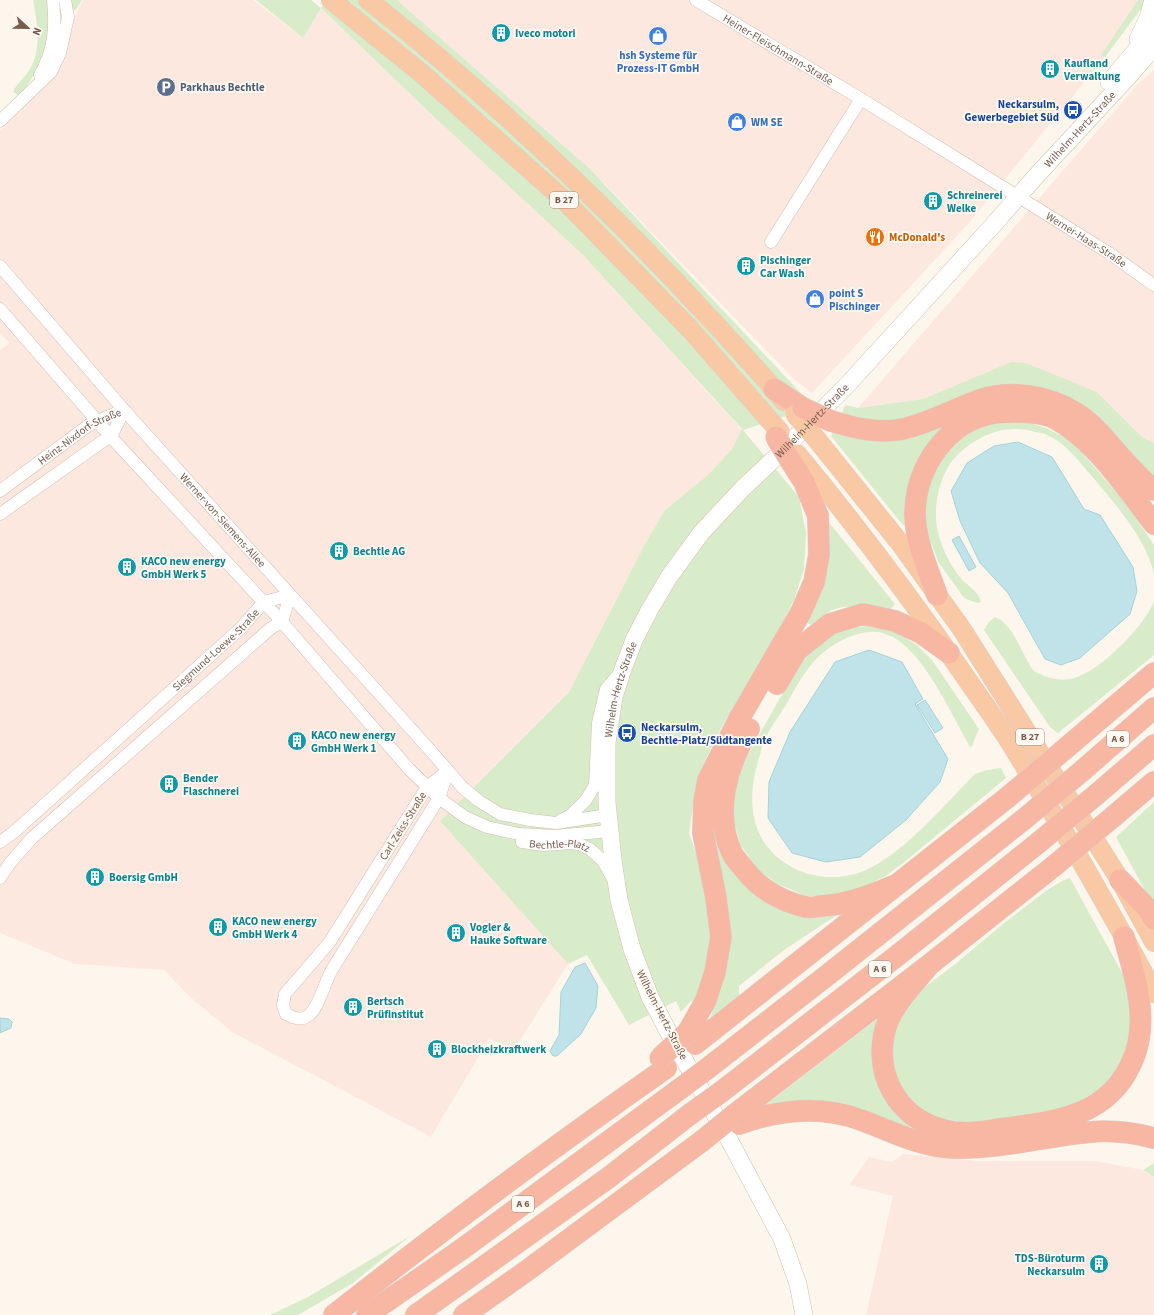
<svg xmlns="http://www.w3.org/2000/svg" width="1154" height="1315" viewBox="0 0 1154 1315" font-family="'Source Sans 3',sans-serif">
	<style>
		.commercial { fill: #fde8e0 }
		.green { fill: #d8ecc9 }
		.water { fill: #bfe3e8; stroke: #a5d3da }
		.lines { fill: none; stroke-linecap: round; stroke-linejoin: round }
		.minor-casing { stroke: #d1beb0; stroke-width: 13 }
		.secondary-casing { stroke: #d6c0b0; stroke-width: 18 }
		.trunk-casing { stroke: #dad1cd; stroke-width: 20 }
		.motorway-casing { stroke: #dad1cd; stroke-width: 22 }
		.minor { stroke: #fff; stroke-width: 12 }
		.secondary { stroke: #fff; stroke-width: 17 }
		.trunk { stroke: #f9c8a4; stroke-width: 19 }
		.motorway { stroke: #f7b7a3; stroke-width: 21 }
		.trunk-bridge-casing { stroke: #dad1cd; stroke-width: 20; stroke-linecap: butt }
		.motorway-bridge-casing { stroke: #dad1cd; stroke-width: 22; stroke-linecap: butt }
		.trunk-bridge { stroke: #f9c8a4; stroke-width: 19 }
		.motorway-bridge { stroke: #f7b7a3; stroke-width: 21 }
		.labels { text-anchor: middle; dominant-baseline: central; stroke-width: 3.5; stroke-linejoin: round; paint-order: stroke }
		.shield { fill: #fffaf3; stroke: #a28b7f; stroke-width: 1 }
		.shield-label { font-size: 10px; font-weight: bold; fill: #7a5c4d }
		.culture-label { font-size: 11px; font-weight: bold; fill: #0d838f; stroke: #fffaf3; text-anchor: start }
		.street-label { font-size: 11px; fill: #7a5c4d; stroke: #fffaf3 }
		.shop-label { font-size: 11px; font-weight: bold; fill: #366cbe; stroke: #fffaf3; text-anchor: start }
		.service-label { font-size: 11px; font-weight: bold; fill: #4e5e75; stroke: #fffaf3; text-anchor: start }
		.transit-label { font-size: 11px; font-weight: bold; fill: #164399; stroke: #fffaf3; text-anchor: end }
		.food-label { font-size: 11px; font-weight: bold; fill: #c56008; stroke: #fffaf3; text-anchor: start }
	</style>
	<rect width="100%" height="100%" fill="#fdf6ec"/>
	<path class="commercial" d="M83,0H253L303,38L321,8L432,115L583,255L742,430L732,449L708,475L665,510L645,544L569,692L440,821L568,964L514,1050L489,1039L431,1137L232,1032L190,997L164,970L75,964L0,933V350L10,343L0,334V130L38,94Z
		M397,0H1140L1130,19L1105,57L968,224L812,393L794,379L589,168Z
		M1154,70V443L1142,437L1097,392L1011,362L923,399L858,408L1137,85Z
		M903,1154L977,1161H1096L1143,1170L1154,1177V1315H866L893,1196L849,1185L869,1157L892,1162Z"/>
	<path class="green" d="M33,0H49L48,44L39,67L23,92L18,95L13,92C17,83 25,77 30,69C42,48 37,21 33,0Z
		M69,0H82L76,10H73Z
		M256,0H311L321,8L328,0H397L589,168L814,407L743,430L799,497L806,533L804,569L794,600L770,647L720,730L704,763L696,786L689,833L700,865L712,939L708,966L696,998L689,1003L681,1012L676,1001L629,1025L587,955L568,964L440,821L569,692L645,544L665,510L708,475L732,449L742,429L583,255L432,115L321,8L303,38Z
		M1138,0H1145L1141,9L1105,57L1101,55Z
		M1011,362L1026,363L1097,392L1142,437L1154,443V478L1116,436L1086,407L1061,395L1024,384L1004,385L898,423L840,419L845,405L858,408L923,399Z
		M1023,421L1046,428L1072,441L1126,504L1154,545V574C1146,538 1113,501 1089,473C1077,459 1065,443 1047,435C1044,433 1039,433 1035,432C1029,430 1021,429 1014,429C991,429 963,445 950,464C941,477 935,500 936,516C936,536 947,561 960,577C966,585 979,591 981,602L977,603L964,598L939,563L928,536L923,510L925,487L940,459L958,441L980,427L998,423Z
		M945,425L946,426L907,524L905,526L902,524L831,436L833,432Z
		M823,515L895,604L890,610C873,608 852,604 835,609C827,612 818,619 811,625L806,622Z
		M1154,602V654L1153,656L1058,733L1050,727L984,630L988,623L995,617C1011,623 1019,646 1027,660C1029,663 1031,668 1033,670C1036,673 1041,674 1044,676C1055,680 1066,681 1077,677C1103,668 1143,627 1154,602Z
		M867,626L889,628L917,645L932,660L979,729L971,748C951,715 923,647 886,634C861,625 826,646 811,665C801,677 794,691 787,703C780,715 771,726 765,739C762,745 761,752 759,758C744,804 752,851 800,871C822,880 849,879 870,868C908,849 945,804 975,774L987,770L1001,768L1006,778L902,864L884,877L857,890L825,897L806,896L776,883L757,869L740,844L733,818L734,793L744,762L789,682L811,649L842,629Z
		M1154,802V907L1116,837Z
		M712,835L717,837L734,873L755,895L781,910L812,916L837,915L784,950L739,986V996L710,1018L722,987L729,944L728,903Z
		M1070,878L1126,980L1130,991L1133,1037L1116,1074L1100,1090L1080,1105L1030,1117L975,1123L948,1121L929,1115L913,1103L898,1082L891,1053L893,1031L900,1015L925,987L954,965L1003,924L1047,890L1064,880Z
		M880,1017L910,1125L909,1128L766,1107L765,1105Z
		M1154,1163V1177L1143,1170Z
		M410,1236L353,1283L298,1315H270L308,1297Z"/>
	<path class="water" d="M1018,442L1052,457L1084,509L1100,515L1133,567L1137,591L1130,614L1080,658L1061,665L1045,659L1008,593L980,563L960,521L951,491L967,463L994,446Z
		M959,536L976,567L969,571L952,540Z
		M869,650L902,662L923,699L915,704L948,759L940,782L906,820L860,857L826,862L792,853L768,818L769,782L790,732L835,662Z
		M925,700L943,728L935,733L917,705Z
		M585,963L598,986L596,1008L581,1034L557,1056H553L550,1051L559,1035L561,992L575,967Z
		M0,1018L9,1019L12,1022L11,1028L0,1033Z"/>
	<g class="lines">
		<g class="minor-casing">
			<g id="minor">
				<path id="s1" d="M696,0L861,99L1109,253L1154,285"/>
				<path d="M40,75C54,50 56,28 53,0"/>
				<path d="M0,121L51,72L60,53L68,17L65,0"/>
				<path d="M771,242L861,99"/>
				<path id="s2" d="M0,266L124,410L430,750L463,788L479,801L500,814L530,820L556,823L608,815"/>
				<path d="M0,309L111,437L282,622L409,769L439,798L465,817L487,827L519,834L554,836L610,831"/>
				<path id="s3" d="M0,491L89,425L97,421L124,410"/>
				<path d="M0,514L103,441L111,437L124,410"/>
				<path d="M448,771L439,798C404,855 368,911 333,968C325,980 320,1005 310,1014C302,1022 294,1018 286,1014L283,1005L285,994L329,943L427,787Z"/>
				<path d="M561,820L570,816L586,800L595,785L598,723L606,689L619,674"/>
				<path id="s4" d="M0,842L14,832L240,629L264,602L290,595L282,622L271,628L32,838L10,863L0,878"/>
				<path id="s5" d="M522,842L544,845L570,843L579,844L590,849L603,861L612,877"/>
			</g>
		</g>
		<g class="secondary-casing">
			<g id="secondary">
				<path d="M1138,39L1148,18L1153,0"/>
				<path d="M1109,82L1154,29"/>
				<path id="s6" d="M804,1315L798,1284L782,1239L725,1132L668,1031L650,997L632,949L619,900L613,860L607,803V743L614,697L623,669L634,640L650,609L669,577L701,533L743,488L775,458L849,383L995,223L1037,175L1129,76L1154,47"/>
			</g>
		</g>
		<g class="trunk-casing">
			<path id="trunk" d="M331,0L420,72L564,200L690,329L780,432
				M368,0C477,86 580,181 676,282C712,321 750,360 784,401
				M814,436L900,543L961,628L1120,880L1154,942
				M797,454C855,524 910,597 962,672C977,694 993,716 1008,739C1059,822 1109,907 1154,993"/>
		</g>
		<g class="motorway-casing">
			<path id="motorway" d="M774,389L803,408
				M831,421C854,428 879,434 903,429C930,423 954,409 980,400C1010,389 1049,396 1076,413C1100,428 1114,452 1134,471C1140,478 1147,484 1154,490
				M937,595C928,569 915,541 915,513C916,466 947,421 995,413C1001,412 1008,412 1013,412C1024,412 1042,413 1052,417C1093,437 1127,489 1154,524
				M777,684L797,650L830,624L863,614L895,621L921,633L949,653
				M749,729C727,765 713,813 732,853C735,859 741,865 745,870C759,889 783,902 806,907C810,908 816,907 821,906C846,905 870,896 893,886
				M1066,748L1154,673
				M1082,771L1154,708
				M1097,794L1154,745
				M1114,816L1154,782
				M1120,880L1148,909L1154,919
				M929,965C915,983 897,1000 888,1021C870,1068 895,1118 944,1130C965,1136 986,1131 1007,1128C1058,1121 1107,1116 1131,1064C1151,1023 1135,978 1124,937
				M688,1032L706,1000L715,972L721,937L716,898L703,833L704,801L708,780L739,719L801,612L814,582L819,555L818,516L804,482L790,460
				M695,1044L1008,797
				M708,1068L825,977L1023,820
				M721,1092L898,955L1038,843
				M734,1115L929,965L1054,866
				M739,1124C778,1110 821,1105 861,1120C891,1131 923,1148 956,1148C1001,1149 1046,1136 1091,1132C1111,1130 1134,1133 1154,1138
				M334,1315C442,1230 553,1147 666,1068
				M367,1315L462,1249L677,1091
				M416,1315L608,1178L689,1115
				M464,1315L525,1272L702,1141"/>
		</g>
		<use href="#minor" class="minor"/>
		<use href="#secondary" class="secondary"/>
		<use href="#trunk" class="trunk"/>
		<use href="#motorway" class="motorway"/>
		<g class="trunk-bridge-casing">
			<path id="trunk-bridge" d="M795,414L814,436"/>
		</g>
		<g class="motorway-bridge-casing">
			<path id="motorway-bridge" d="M803,408L831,421
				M776,437L790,460
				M1008,797L1066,748
				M1023,820L1082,771
				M1038,843L1097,794
				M1054,866L1114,816
				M660,1058L688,1032
				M677,1091L708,1068
				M689,1115L721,1092
				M702,1141L734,1115"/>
		</g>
		<use href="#trunk-bridge" class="trunk-bridge"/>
		<use href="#motorway-bridge" class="motorway-bridge"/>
	</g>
	<defs>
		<g id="building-disc" transform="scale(1)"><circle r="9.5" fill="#0f9aa8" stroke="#fffaf3"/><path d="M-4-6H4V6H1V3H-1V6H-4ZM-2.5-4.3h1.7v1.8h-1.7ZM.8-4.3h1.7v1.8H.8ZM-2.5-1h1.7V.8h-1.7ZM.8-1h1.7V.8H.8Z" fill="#fff"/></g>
		<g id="shop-disc" transform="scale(1)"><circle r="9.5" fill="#3f7fe0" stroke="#fffaf3"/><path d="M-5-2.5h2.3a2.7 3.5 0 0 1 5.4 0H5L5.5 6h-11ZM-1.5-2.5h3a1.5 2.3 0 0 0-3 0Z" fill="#fff"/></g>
		<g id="parking-disc" transform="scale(1)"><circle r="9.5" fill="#5c6f8a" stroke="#fffaf3"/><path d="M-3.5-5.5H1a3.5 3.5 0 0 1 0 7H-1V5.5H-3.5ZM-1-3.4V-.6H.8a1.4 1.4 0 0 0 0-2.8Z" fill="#fff"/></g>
		<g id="bus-disc" transform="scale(1)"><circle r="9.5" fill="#1a4fb4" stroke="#fffaf3"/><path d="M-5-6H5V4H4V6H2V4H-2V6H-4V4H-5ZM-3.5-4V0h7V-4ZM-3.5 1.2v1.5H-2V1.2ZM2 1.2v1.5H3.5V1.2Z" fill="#fff"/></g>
		<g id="restaurant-disc" transform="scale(1)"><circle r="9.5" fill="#e8710a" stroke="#fffaf3"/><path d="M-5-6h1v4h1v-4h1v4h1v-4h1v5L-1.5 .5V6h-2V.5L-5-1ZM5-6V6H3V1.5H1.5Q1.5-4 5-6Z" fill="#fff"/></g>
	</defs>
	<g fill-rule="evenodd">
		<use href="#building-disc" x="501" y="33"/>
		<use href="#shop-disc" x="658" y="36"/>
		<use href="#building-disc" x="1050" y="69"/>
		<use href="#parking-disc" x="166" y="87"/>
		<use href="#bus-disc" x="1073" y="110"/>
		<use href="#shop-disc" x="737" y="122"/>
		<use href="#building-disc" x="933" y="201"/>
		<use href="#restaurant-disc" x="875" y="237"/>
		<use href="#building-disc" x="746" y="266"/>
		<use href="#shop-disc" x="815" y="299"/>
		<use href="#building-disc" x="339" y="551"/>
		<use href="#building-disc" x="127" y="567"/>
		<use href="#bus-disc" x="627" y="733"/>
		<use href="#building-disc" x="297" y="741"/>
		<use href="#building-disc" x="169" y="784"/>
		<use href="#building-disc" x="95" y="877"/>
		<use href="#building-disc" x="218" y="927"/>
		<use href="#building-disc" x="456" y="933"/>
		<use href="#building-disc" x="353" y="1007"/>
		<use href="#building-disc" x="437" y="1049"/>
		<use href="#building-disc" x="1099" y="1264"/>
	</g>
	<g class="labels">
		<g class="shield">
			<rect x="550" y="192" width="28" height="16" rx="3"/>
			<rect x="1016" y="729" width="28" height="16" rx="3"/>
			<rect x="1107" y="731" width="22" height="16" rx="3"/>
			<rect x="869" y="961" width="22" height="16" rx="3"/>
			<rect x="512" y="1196" width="22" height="16" rx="3"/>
		</g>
		<g class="shield-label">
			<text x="564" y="200">B 27</text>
			<text x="1030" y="737">B 27</text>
			<text x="1118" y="739">A 6</text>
			<text x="880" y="969">A 6</text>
			<text x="523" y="1204">A 6</text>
		</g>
		<g class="culture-label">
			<text x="515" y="33">Iveco motori</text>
			<text x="1064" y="63">Kaufland<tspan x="1064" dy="13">Verwaltung</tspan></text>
			<text x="947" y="195">Schreinerei<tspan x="947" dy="13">Welke</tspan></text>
			<text x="760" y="260">Pischinger<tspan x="760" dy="13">Car Wash</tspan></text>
			<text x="353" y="551">Bechtle AG</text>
			<text x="141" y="561">KACO new energy<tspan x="141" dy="13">GmbH Werk 5</tspan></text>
			<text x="311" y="735">KACO new energy<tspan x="311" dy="13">GmbH Werk 1</tspan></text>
			<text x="183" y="778">Bender<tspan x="183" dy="13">Flaschnerei</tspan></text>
			<text x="109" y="877">Boersig GmbH</text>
			<text x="232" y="921">KACO new energy<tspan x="232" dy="13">GmbH Werk 4</tspan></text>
			<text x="470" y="927">Vogler &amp;<tspan x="470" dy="13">Hauke Software</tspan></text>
			<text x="367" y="1001">Bertsch<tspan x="367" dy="13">Prüfinstitut</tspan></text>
			<text x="451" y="1049">Blockheizkraftwerk</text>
			<text x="1085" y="1258" text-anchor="end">TDS-Büroturm<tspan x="1085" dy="13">Neckarsulm</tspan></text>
		</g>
		<g class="street-label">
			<text stroke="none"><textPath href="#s1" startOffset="96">Heiner-Fleischmann-Straße</textPath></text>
			<text stroke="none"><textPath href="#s6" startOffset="1402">Wilhelm-Hertz-Straße</textPath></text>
			<text stroke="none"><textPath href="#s1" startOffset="458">Werner-Haas-Straße</textPath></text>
			<text stroke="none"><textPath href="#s6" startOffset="1006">Wilhelm-Hertz-Straße</textPath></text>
			<text stroke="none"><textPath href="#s3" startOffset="97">Heinz-Nixdorf-Straße</textPath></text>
			<text stroke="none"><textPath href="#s2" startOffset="338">Werner-von-Siemens-Allee</textPath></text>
			<text stroke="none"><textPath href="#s4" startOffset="289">Siegmund-Loewe-Straße</textPath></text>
			<text stroke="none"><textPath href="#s6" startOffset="670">Wilhelm-Hertz-Straße</textPath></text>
			<text transform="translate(403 826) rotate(-58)">Carl-Zeiss-Straße</text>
			<text stroke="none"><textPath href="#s5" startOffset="38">Bechtle-Platz</textPath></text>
			<text transform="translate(662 1015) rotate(63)">Wilhelm-Hertz-Straße</text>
		</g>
		<g class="shop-label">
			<text x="658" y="55" text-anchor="middle">hsh Systeme für<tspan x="658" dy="13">Prozess-IT GmbH</tspan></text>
			<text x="751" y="122">WM SE</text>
			<text x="829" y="293">point S<tspan x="829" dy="13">Pischinger</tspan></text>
		</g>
		<g class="service-label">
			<text x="180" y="87">Parkhaus Bechtle</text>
		</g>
		<g class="transit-label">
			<text x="1059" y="104">Neckarsulm,<tspan x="1059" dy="13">Gewerbegebiet Süd</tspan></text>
			<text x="641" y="727" text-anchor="start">Neckarsulm,<tspan x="641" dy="13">Bechtle-Platz/Südtangente</tspan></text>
		</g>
		<g class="food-label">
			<text x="889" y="237">McDonald's</text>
		</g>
	</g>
	<g transform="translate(28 28) rotate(112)" stroke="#fffaf3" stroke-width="3" paint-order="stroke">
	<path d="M0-3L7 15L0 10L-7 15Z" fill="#7a5c4d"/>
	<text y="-6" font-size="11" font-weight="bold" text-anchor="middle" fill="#7a5c4d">N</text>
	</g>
</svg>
